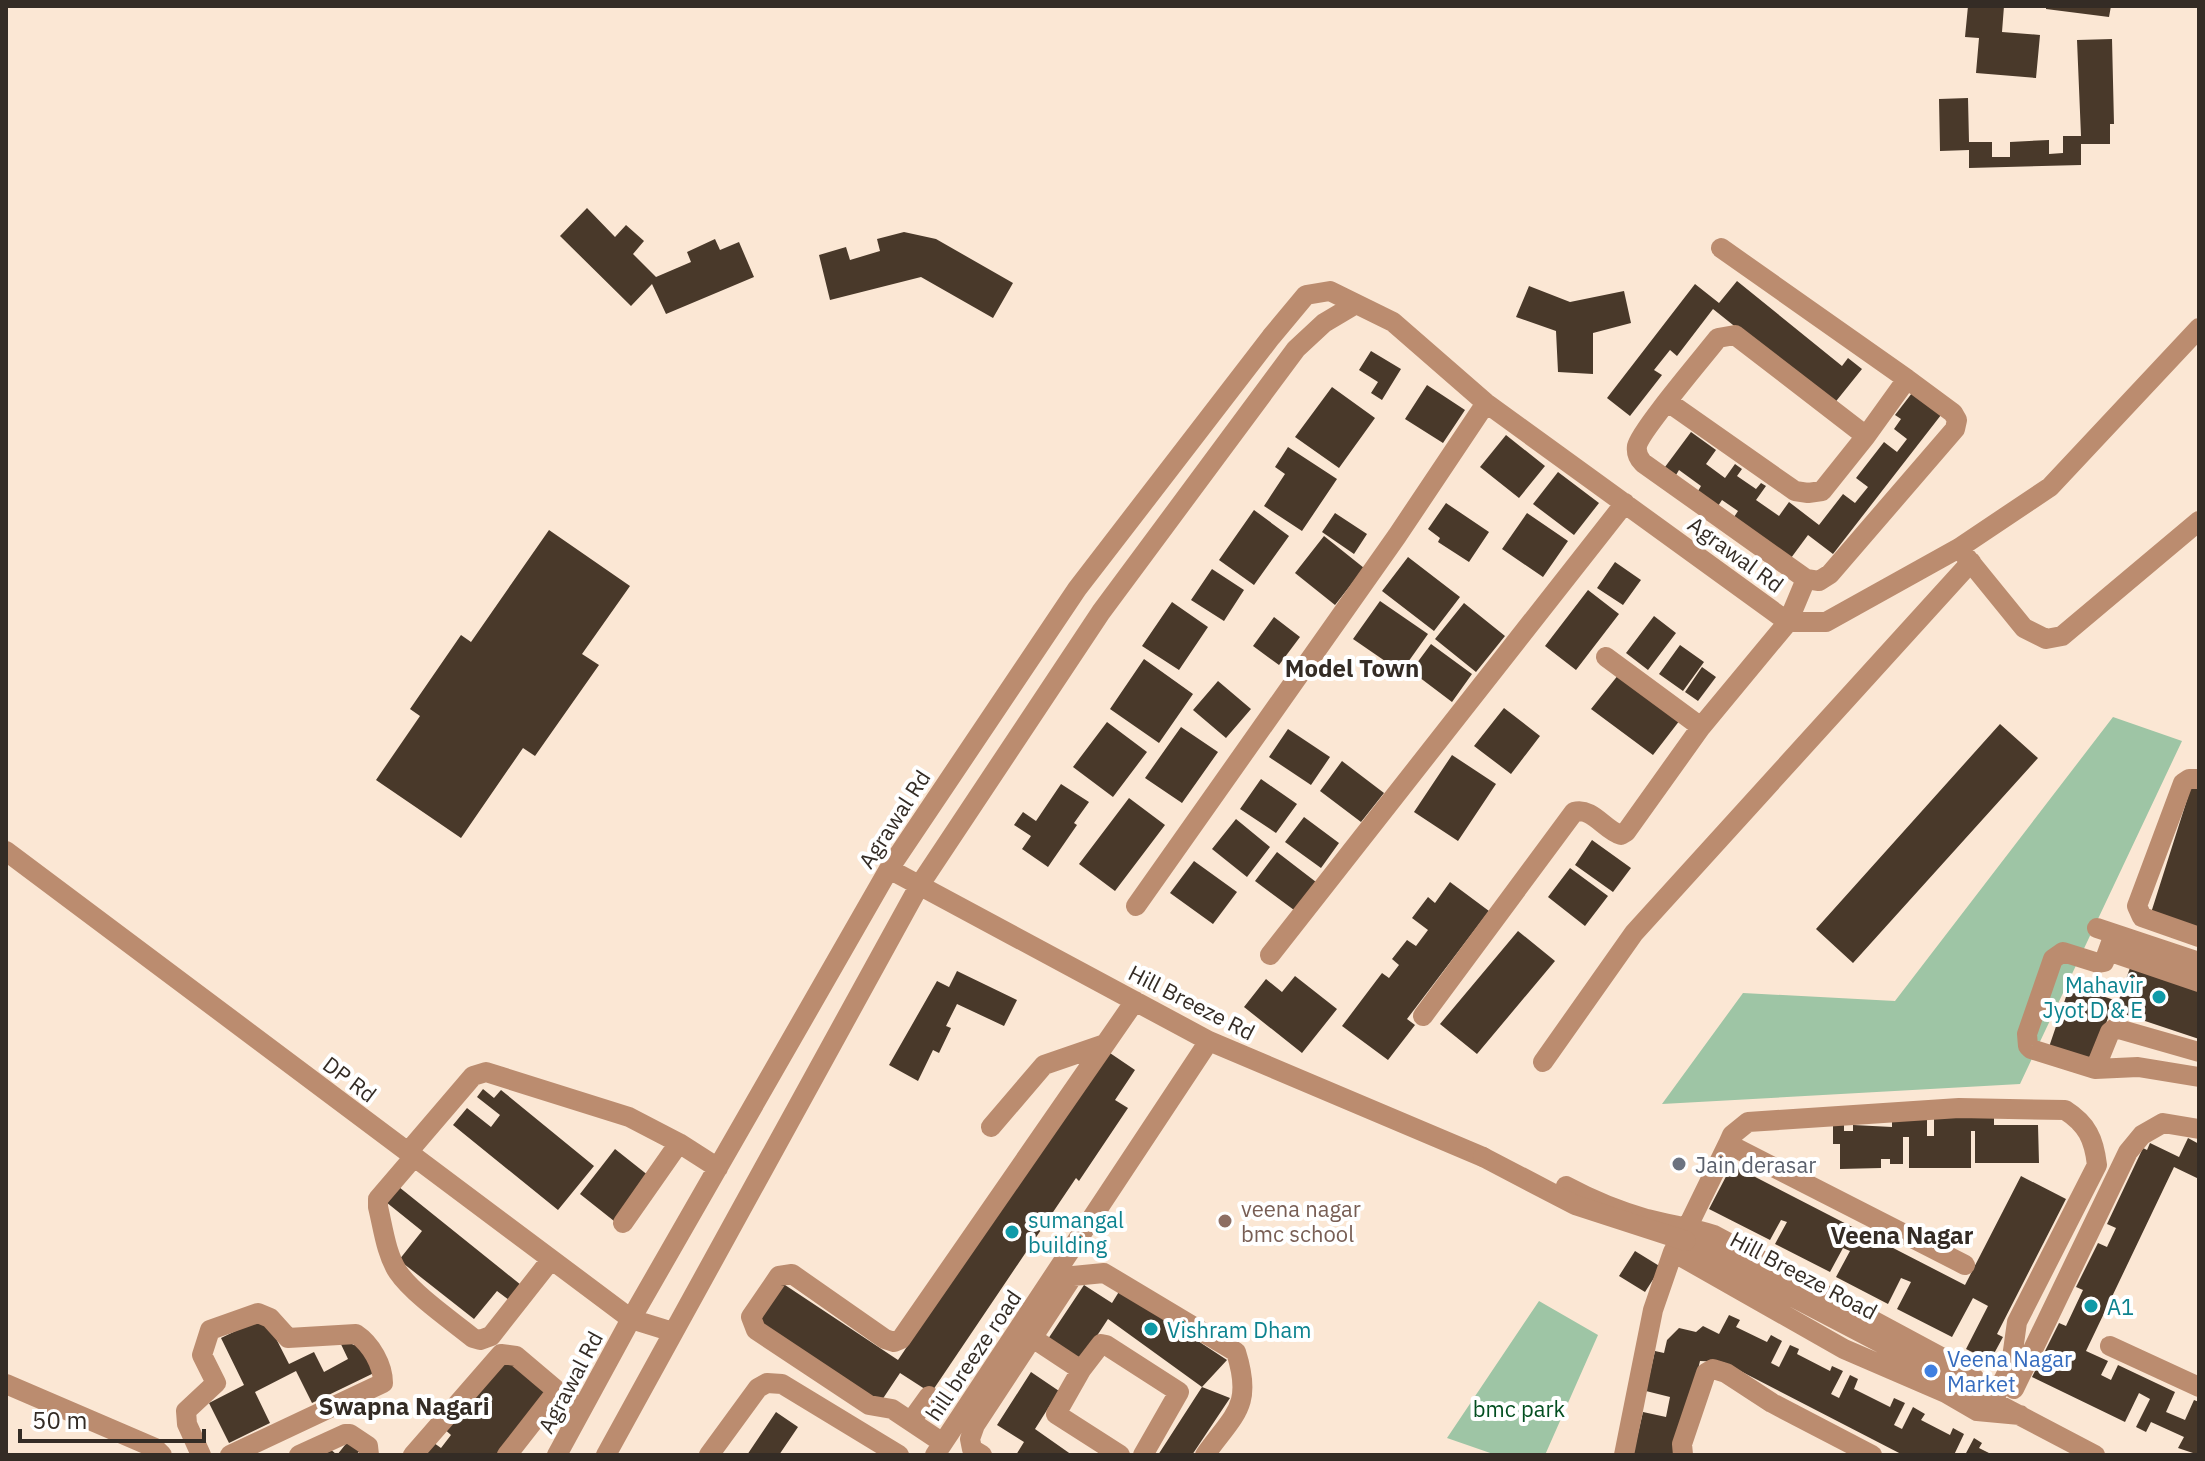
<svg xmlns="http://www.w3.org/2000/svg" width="2205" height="1461" viewBox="0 0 2205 1461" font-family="'IBM Plex Sans',sans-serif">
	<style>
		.green { fill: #9ec5a5 }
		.building { fill: #49392a }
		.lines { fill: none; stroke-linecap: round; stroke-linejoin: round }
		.minor { stroke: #bb8c6f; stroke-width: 20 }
		.minor-bridge { stroke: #bb8c6f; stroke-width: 20 }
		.culture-dot { fill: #0f9aa8; stroke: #fff; stroke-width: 3 }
		.worship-dot { fill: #6b7280; stroke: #fff; stroke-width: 3 }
		.education-dot { fill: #8d6e63; stroke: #fff; stroke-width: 3 }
		.shop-dot { fill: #3f7fe0; stroke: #fff; stroke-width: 3 }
		.labels { text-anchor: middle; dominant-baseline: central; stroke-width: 8; stroke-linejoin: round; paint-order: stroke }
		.street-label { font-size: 22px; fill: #342c25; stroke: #fff }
		.culture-label { font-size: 22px; fill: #0d838f; stroke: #fff; text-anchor: start }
		.worship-label { font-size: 22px; fill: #5b616d; stroke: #fff; text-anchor: start }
		.education-label { font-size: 22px; fill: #785e54; stroke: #fff; text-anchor: start }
		.shop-label { font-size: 22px; fill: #366cbe; stroke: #fff; text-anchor: start }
		.park-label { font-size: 22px; fill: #034e20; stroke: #fff }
		.neighbourhood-label { font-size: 24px; font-weight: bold; fill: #342c25; stroke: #fff }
	</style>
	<rect width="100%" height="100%" fill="#fbe7d4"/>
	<path class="green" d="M2113,717L2182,741L2020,1084L1662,1104L1743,993L1895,1001Z
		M1539,1301L1598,1335L1545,1455H1496L1447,1438Z"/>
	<path class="building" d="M1968,6H2004L2002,32L2040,35L2036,78L1976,73L1979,38L1965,37Z
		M2046,6H2111L2109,17L2046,9Z
		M2112,39L2114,124H2110V144H2081V165L1969,168V150L1940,151L1939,99L1968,98L1969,142H1992V157H2010V142L2049,140V154L2063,153V136H2081L2077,40Z
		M587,208L615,237L626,225L644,241L633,254L656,277L691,262L687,252L715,239L720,250L739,242L754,277L666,314L652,284L631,306L560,236Z
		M904,232L936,239L1013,283L993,318L921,277L830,300L819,255L846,247L850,260L880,251L877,239Z
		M1737,281L1842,366L1848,358L1862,369L1833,405L1713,309L1677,356L1670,350L1654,370L1662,375L1630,416L1607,398L1695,284L1719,303Z
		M1529,286L1570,302L1624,291L1631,323L1593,333V374L1558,372L1556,331L1516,317Z
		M1371,351L1401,369L1382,400L1371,393L1378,382L1359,370Z
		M1427,385L1465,410L1443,443L1405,419Z
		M1332,387L1375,418L1339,468L1295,437Z
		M1912,393L1941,415L1833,554L1808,535L1791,558L1734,517L1738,511L1722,500L1718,506L1698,491L1701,486L1679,470L1676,475L1665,467L1691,432L1716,450L1706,464L1725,478L1735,464L1742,469L1737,476L1756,489L1761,483L1766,486L1756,500L1779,516L1789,502L1819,525L1843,494L1855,503L1868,487L1856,478L1884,442L1897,452L1907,439L1894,429L1901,419L1895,415Z
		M1506,435L1545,466L1519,498L1480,467Z
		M1288,447L1337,479L1302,531L1264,506L1285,474L1275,467Z
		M1558,472L1599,503L1574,535L1533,504Z
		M1446,503L1489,532L1469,562L1438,542L1440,538L1428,529Z
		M1254,510L1289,536L1254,585L1219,560Z
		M1335,513L1367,534L1354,554L1322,532Z
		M1527,513L1568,541L1543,577L1502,549Z
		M549,530L630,586L582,654L599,665L535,756L523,748L461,838L376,780L420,716L410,709L461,635L471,642Z
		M1324,536L1364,568L1335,605L1295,573Z
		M1408,557L1460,597L1434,631L1382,591Z
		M1615,562L1641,580L1623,605L1597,588Z
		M1212,569L1244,590L1224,621L1191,600Z
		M1588,590L1619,614L1576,670L1545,646Z
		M1380,601L1428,634L1401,672L1353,639Z
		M1172,602L1208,627L1179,670L1142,646Z
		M1464,603L1505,636L1476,672L1435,639Z
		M1654,616L1676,633L1648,670L1626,653Z
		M1274,617L1300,637L1279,665L1253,646Z
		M1431,644L1472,674L1452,702L1411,671Z
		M1680,645L1704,662L1683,691L1659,674Z
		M1144,659L1193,694L1159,743L1110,709Z
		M1702,667L1716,677L1698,701L1685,692Z
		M1619,674L1680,720L1653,755L1591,709Z
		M1218,681L1251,709L1226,738L1193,710Z
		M1504,708L1540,736L1511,774L1474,746Z
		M1107,722L1147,752L1113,797L1073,767Z
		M2000,724L2038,758L1853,963L1816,929Z
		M1181,727L1218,752L1182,803L1145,778Z
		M1288,729L1330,757L1311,785L1269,757Z
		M1452,755L1496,784L1458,841L1414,812Z
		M1342,761L1384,793L1361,822L1320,791Z
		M1261,779L1297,804L1276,833L1240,809Z
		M1061,784L1089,802L1074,823L1077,825L1048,867L1022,849L1031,836L1014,825L1023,812L1036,821Z
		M2192,784L2199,787V931L2150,916Z
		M1129,798L1165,825L1115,891L1079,864Z
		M1304,817L1339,843L1321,868L1285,842Z
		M1236,819L1270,847L1247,877L1212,849Z
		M1592,840L1631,868L1613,892L1575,865Z
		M1277,852L1316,882L1294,910L1255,881Z
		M1194,861L1237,892L1213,924L1170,893Z
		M1570,868L1608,896L1585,926L1548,897Z
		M1450,882L1489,911L1407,1019L1415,1025L1388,1060L1342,1026L1382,973L1389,978L1399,965L1392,959L1407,940L1416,946L1428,930L1412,918L1428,897L1435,903Z
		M1518,931L1555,961L1477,1054L1440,1024Z
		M2132,962L2199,984V1039L2115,1011Z
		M957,971L1017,1000L1004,1026L957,1004L946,1026L951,1028L939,1053L933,1050L918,1081L889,1065L937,981L949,987Z
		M1295,976L1337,1009L1302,1053L1244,1007L1266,979L1282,992Z
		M2070,985L2114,1000L2092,1065L2048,1050Z
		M1107,1051L1135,1070L1115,1100L1128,1108L1079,1181L1076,1178L931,1393L900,1373L880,1403L757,1321L782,1283L898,1360Z
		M483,1089L494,1098L501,1090L594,1166L558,1210L453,1125L467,1108L491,1127L500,1115L477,1097Z
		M1934,1115H1994V1125H2038L2039,1163H1975V1131H1971V1168H1909V1137H1903V1164H1890V1159H1881V1168L1840,1169V1144H1833V1125H1844V1131H1853V1125L1892,1127V1120H1927V1136H1934Z
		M2188,1138L2199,1144V1179L2174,1167L2086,1351L2108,1361L2101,1375L2111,1380L2118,1365L2175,1392L2166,1412L2185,1420L2194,1400L2199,1402V1455L2178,1448L2184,1437L2151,1422L2146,1432L2136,1427L2150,1399L2139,1393L2125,1422L2032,1377L2059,1323L2066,1326L2083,1290L2076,1287L2098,1243L2107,1247L2116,1228L2107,1224L2143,1148L2147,1150L2150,1143L2179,1157Z
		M615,1149L649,1176L614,1221L580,1194Z
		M1732,1165L1965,1285L2021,1176L2066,1199L1997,1334L2003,1337L1990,1361L1966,1349L1988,1306L1973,1298L1952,1337L1897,1309L1911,1282L1901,1278L1888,1304L1836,1277L1850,1251L1843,1248L1830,1272L1775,1244L1787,1222L1781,1220L1770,1240L1709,1209Z
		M399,1187L521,1285L509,1300L497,1291L474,1319L399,1260L422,1231L386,1202Z
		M1635,1251L1661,1267L1645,1292L1619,1276Z
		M1084,1285L1112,1303L1120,1290L1227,1360L1202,1387L1230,1398L1192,1455H1158L1202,1387L1108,1319L1081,1360L1048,1339Z
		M1729,1315L1740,1320L1736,1327L1767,1342L1771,1335L1782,1341L1771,1363L1779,1367L1790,1345L1799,1349L1797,1354L1830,1371L1832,1366L1843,1371L1831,1394L1839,1398L1850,1375L1858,1379L1854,1389L1890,1407L1894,1398L1905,1403L1894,1425L1902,1429L1913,1407L1925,1414L1921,1420L1950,1435L1953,1428L1964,1434L1954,1455H1903L1723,1362L1700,1361L1677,1455H1633L1643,1412L1666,1417L1670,1397L1646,1391L1655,1351L1664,1353L1667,1340L1679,1328L1696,1332L1703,1326L1719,1334Z
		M265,1317L289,1364L314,1352L324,1372L348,1359L339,1340L348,1336L353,1345L360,1342L376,1372L312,1403L296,1371L255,1392L270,1423L229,1443L209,1403L244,1385L221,1338Z
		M506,1358L550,1393L498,1455H424L434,1443L441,1448L451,1435L442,1427Z
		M1031,1372L1059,1391L1035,1429L1072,1455H1016L1024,1442L997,1425Z
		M776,1412L798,1427L779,1455H747Z
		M1974,1438L1982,1443L1979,1448L1993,1455H1965Z
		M349,1440L361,1449L356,1455H322L328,1447L337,1455Z"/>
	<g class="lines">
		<path class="minor" d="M1668,402L1795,491L1808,493L1822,491L1866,436
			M1963,553L2024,628L2046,639L2062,636L2199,521
			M1806,579L1819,581L1830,574L1955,429L1957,420L1953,413L1907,379
			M1606,657L1701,727
			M2199,779H2189L2183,783L2137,906L2142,917L2199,937
			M6,851L631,1319L673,1332
			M889,869L1209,1041L1483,1157
			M1136,906L1397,536L1486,403
			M2097,928L2199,962
			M2114,934L2104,962L2098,963L2063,952L2053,959L2027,1034L2028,1046L2031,1049L2095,1069L2138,1067L2199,1077
			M2108,951L2199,982
			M1270,955L1625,503
			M1423,1016L1574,812C1593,807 1604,830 1621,835L1626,832L1701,727L1788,622L1806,579L1643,463C1639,459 1636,453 1637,446C1640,431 1704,356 1718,338L1735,335L1866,436L1907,379L1721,248
			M1543,1062L1634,933L1971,562
			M2095,1069L2110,1032L2115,1028L2199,1052
			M991,1127L1044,1065L1105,1044
			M408,1152L473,1076L486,1072L629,1117L679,1143L718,1168
			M414,1157L378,1199V1207C383,1227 386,1254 398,1272C413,1294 452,1321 473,1338L480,1340L491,1336L550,1261
			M1566,1186C1592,1200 1619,1211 1647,1219C1670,1225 1692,1228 1714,1235L1969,1372L1993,1401L2011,1365L2017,1322L2097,1165C2094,1139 2087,1124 2065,1110L1959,1108L1748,1122L1732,1135L1728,1144
			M623,1223L679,1143
			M1686,1241L2095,1455
			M1965,1265L1728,1144L1688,1226L1673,1252L1844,1349L1946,1393L1977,1411L2020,1415
			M1022,1331L1081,1370
			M2110,1346L2199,1387
			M6,1384L155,1448L162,1455
			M2014,1389L2128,1152L2142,1135L2163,1123L2199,1129
			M911,1421L929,1396
			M943,1443L892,1409L869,1405L756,1330L751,1317L779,1276L792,1274L885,1339L894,1342L901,1339L1135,1001
			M201,1455L187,1424L186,1411L216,1383L202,1355L210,1330L258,1313L270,1318L288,1338L356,1334C371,1344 383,1365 383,1383L230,1455
			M299,1455L345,1434H350L368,1446L369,1455
			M413,1455L501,1354L516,1356L581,1411
			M507,1455L557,1391
			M557,1455L631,1319L889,869L1077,589L1271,337L1306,295L1330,291L1393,322L1486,403L1788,622H1826L1959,548L2050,487L2199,328
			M606,1455L919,886L1101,612L1296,349L1324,323L1356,304
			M709,1455L758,1388L767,1383L782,1384L899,1455
			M935,1455L1209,1041
			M982,1455L972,1449L970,1439L975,1425L1073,1276L1104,1273L1236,1352C1253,1406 1235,1413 1205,1455
			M1120,1455L1056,1414L1081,1370L1101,1344L1106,1345L1179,1392L1143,1455
			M1624,1455L1653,1310L1673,1252
			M1683,1455L1682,1444L1706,1373L1713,1369L1726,1373L1772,1403L1872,1455"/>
		<path class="minor-bridge" d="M1483,1157L1575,1205L1686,1241"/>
	</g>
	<g class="culture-dot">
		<circle cx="2159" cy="997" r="8"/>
		<circle cx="1012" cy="1232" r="8"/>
		<circle cx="2091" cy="1306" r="8"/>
		<circle cx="1151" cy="1329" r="8"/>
	</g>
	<circle class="worship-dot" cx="1679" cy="1164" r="8"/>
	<circle class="education-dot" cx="1225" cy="1221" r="8"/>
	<circle class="shop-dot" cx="1931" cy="1371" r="8"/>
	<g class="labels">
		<g class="street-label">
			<text transform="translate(1736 554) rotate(36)">Agrawal Rd</text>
			<text transform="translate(894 819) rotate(-57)">Agrawal Rd</text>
			<text transform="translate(1192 1002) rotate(27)">Hill Breeze Rd</text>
			<text transform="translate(350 1079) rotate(37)">DP Rd</text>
			<text transform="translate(1804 1275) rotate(28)">Hill Breeze Road</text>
			<text transform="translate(973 1355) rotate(-56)">hill breeze road</text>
			<text transform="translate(570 1382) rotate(-62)">Agrawal Rd</text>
		</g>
		<g class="culture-label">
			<text x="2143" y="984" text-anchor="end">Mahavir<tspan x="2143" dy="25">Jyot D &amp; E</tspan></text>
			<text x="1028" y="1219">sumangal<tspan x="1028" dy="25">building</tspan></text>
			<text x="2107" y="1306">A1</text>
			<text x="1167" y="1329">Vishram Dham</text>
		</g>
		<g class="worship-label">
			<text x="1695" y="1164">Jain derasar</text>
		</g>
		<g class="education-label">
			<text x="1241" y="1208">veena nagar<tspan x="1241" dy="25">bmc school</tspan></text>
		</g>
		<g class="shop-label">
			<text x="1947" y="1358">Veena Nagar<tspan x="1947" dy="25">Market</tspan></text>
		</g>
		<g class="park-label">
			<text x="1519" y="1408">bmc park</text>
		</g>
		<g class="neighbourhood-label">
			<text x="1352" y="668">Model Town</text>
			<text x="1902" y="1235">Veena Nagar</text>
			<text x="404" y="1406">Swapna Nagari</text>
		</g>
	</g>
	<rect width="2205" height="1461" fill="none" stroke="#342c25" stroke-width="16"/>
	<path d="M20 1429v12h184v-12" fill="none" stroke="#342c25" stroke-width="4"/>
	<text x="32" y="1429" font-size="24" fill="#342c25" stroke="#ffffff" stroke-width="6" paint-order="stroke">50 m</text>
</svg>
